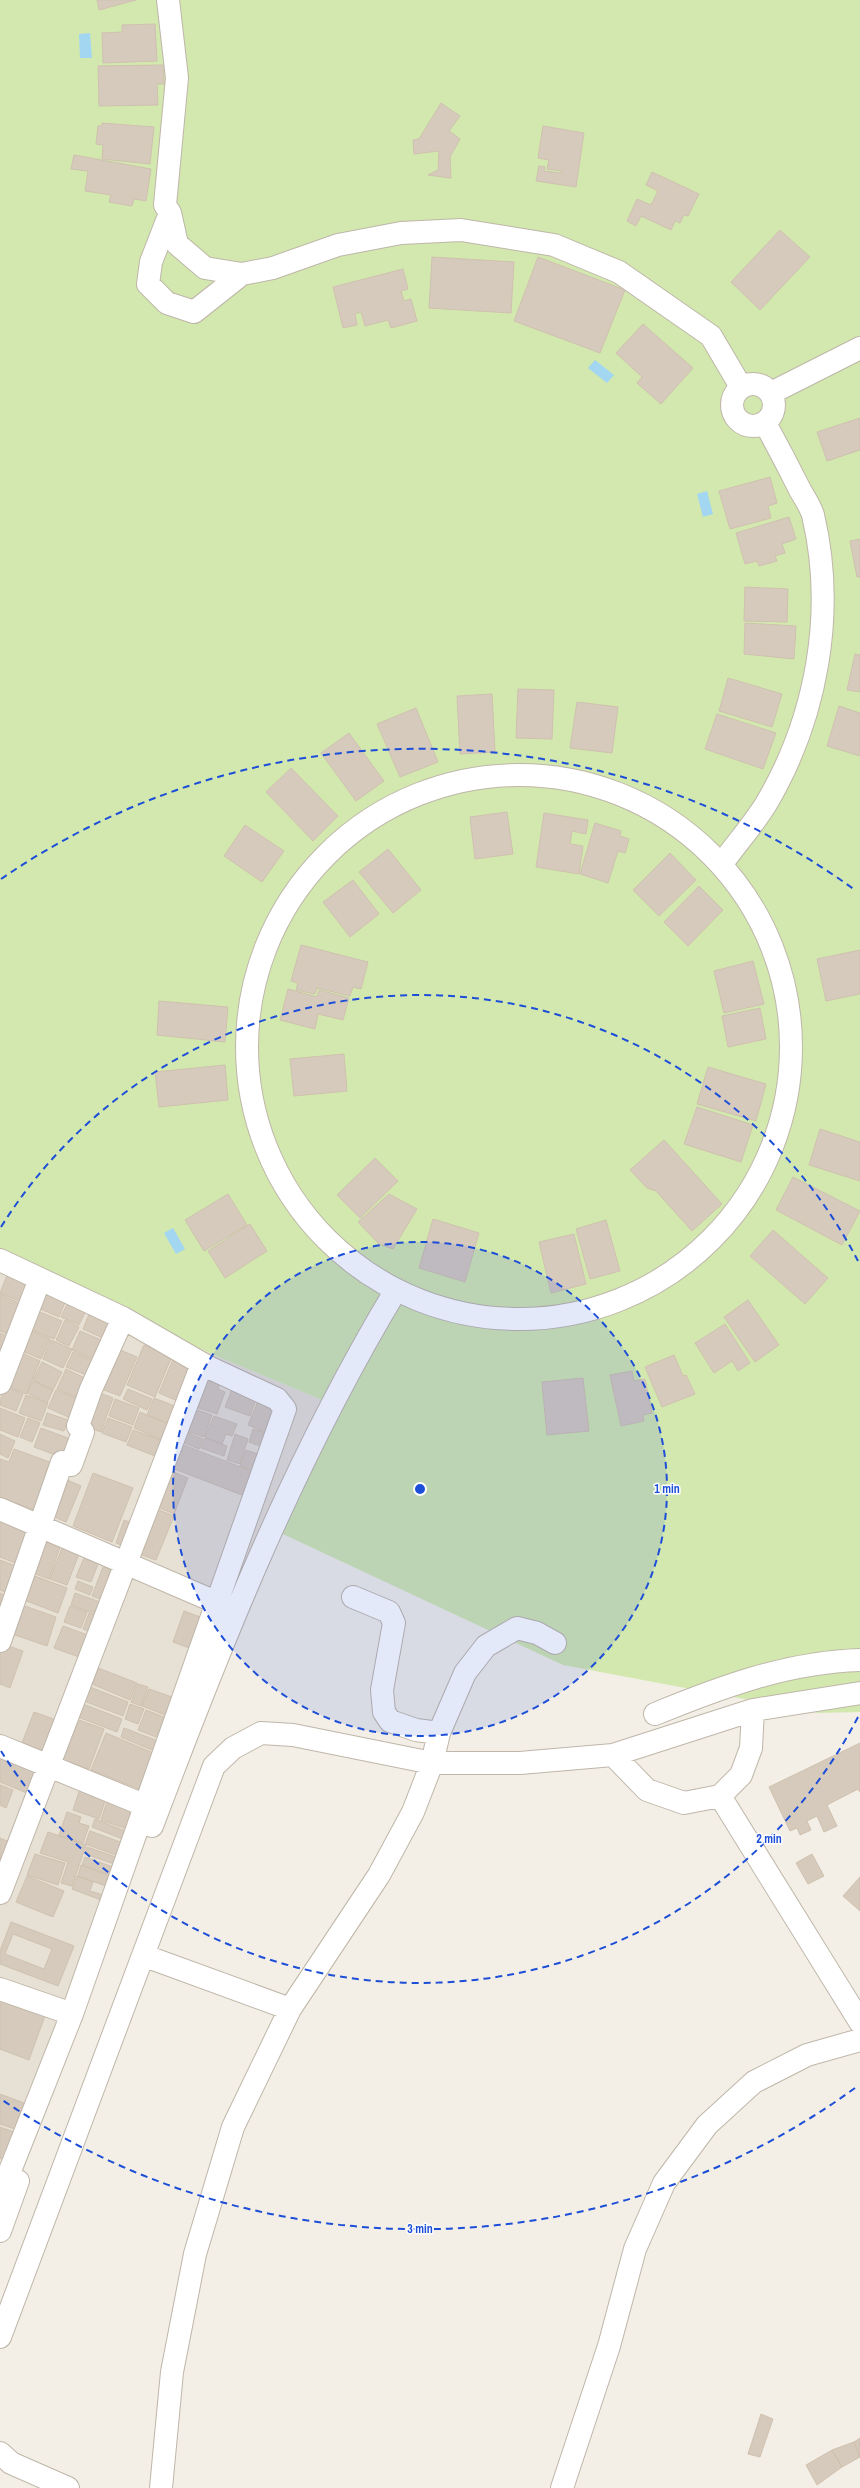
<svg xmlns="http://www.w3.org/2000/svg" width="860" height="2488" viewBox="0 0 860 2488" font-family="'Archivo Narrow',sans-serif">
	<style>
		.residential { fill: #e7e0d4 }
		.green { fill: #d2e8af }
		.water { fill: #a2d6f1 }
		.building { fill: #d5cabc; stroke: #d0c1af; fill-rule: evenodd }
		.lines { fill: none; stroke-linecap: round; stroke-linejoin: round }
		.minor-casing { stroke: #bfb6a9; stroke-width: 24 }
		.minor { stroke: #fff; stroke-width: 22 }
		.ring { fill: none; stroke: #1d4ed8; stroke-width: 2; stroke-dasharray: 7 5 }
		.centre { fill: #1d4ed8; stroke: #fff; stroke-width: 2 }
		.ring-label { font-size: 12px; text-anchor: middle; font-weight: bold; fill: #1d4ed8; stroke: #fff; stroke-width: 3; stroke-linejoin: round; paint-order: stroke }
	</style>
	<rect width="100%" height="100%" fill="#f3efe6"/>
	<path class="residential" d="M0,1253L214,1355L322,1400L0,2205Z"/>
	<path class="green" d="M0,0H860V1712L818,1713L563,1665L270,1528L322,1400L214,1355L0,1253Z"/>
	<path class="water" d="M90,33L92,58H80L79,34Z
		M595,360L614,375L607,383L588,368Z
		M707,491L713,514L703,517L697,494Z
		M173,1228L185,1249L176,1254L164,1233Z"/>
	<path class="building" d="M97,0H136L99,10Z
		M155,24L157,61L103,63L102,33L122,32V25Z
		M163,65L164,84H157L158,105L99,106L98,66Z
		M441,103L460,116L449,131L460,139L450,157L451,178L428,175L438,170L439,151L414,154L413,140L419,139Z
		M102,123L154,127L150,164L102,159L103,145L96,144L98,126H102Z
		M543,126L584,133L576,187L536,181L539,166L545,167L544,171L561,173L562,171L547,169L549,160L538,158Z
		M74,155L151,169L146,201L134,199L132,206L109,202L111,195L85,191L88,171L71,169Z
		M652,172L699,194L688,216L684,215L680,223L675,221L671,230L641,216L636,226L627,221L637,199L651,205L658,191L646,185Z
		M780,230L810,257L760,310L731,282Z
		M432,257L514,262L511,313L429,308Z
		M538,257L625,290L600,353L514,321Z
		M403,269L408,289L401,291L404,301L411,299L417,321L391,328L388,320L365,326L361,312L355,314L357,325L343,328L333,287Z
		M643,324L693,368L661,404L637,383L642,377L616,353Z
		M860,418V450L827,461L817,432Z
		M770,477L777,503L768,506L771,518L730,529L719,491Z
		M789,517L796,539L782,544L785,553L775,556L777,561L759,566L757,561L745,564L736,533Z
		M860,539V577H857L850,541Z
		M745,587L788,589L787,622L744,621Z
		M745,623L796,626L794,659L744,654Z
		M855,654L860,655V692L847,690Z
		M728,678L782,694L772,727L719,711Z
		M518,689L554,690L552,739L516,738Z
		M492,694L495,752L460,754L457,696Z
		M577,702L618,707L612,753L570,748Z
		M839,706L860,713V756L827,746Z
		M416,708L438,762L400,777L377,724Z
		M717,714L776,733L763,769L705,749Z
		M349,733L384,781L356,801L321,753Z
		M291,768L338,816L313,841L266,792Z
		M507,812L513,854L475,859L470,817Z
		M544,813L588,820L586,834L572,831L570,844L583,846L579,874L536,867Z
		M595,823L621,831L620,836L629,839L625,853L618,851L608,883L580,874Z
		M245,825L284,851L262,882L224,856Z
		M388,849L421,890L393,913L359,872Z
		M670,853L696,880L659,916L633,890Z
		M353,880L379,914L350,937L323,902Z
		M699,886L723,910L688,946L664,922Z
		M301,945L368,962L361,989L353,987L350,996L317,988L315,994L296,990L298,983L291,981Z
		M860,950V994L826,1001L817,959Z
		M753,961L764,1004L724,1013L714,971Z
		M288,989L317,997L319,990L349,998L343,1020L318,1014L315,1029L280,1020Z
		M159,1001L228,1007L225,1042L157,1035Z
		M760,1008L766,1039L728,1047L722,1016Z
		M344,1054L347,1091L294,1096L290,1059Z
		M225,1065L228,1100L159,1107L155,1072Z
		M708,1067L766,1084L756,1121L697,1104Z
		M697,1107L753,1125L741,1162L684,1144Z
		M820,1129L860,1142V1181L809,1165Z
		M664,1140L722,1204L692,1231L656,1191L647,1188L630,1170Z
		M375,1158L398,1181L360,1218L337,1195Z
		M793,1177L860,1211L842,1245L776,1210Z
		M228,1194L247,1225L204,1251L185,1220Z
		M389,1194L417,1209L393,1249L379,1244L358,1222Z
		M433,1219L479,1233L465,1282L419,1268Z
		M606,1220L620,1271L590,1279L576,1229Z
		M250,1224L267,1251L225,1278L208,1251Z
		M773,1230L828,1278L805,1304L750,1256Z
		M574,1234L586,1284L551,1293L539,1242Z
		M10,1268L34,1279L24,1303L0,1293Z
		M46,1286L68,1295L59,1317L36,1307Z
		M0,1294L23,1305L10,1335L0,1331Z
		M71,1296L89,1304L79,1325L61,1317Z
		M748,1300L779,1345L755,1362L724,1317Z
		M92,1307L114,1317L105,1339L83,1329Z
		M35,1310L62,1321L54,1339L27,1328Z
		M65,1320L79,1327L69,1346L56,1340Z
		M725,1324L750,1363L738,1371L732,1361L714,1373L695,1343Z
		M27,1329L50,1339L41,1359L18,1349Z
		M80,1331L106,1342L98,1361L72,1350Z
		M0,1333L9,1337L0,1358Z
		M51,1340L72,1349L63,1368L43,1359Z
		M144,1345L172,1356L155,1397L127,1385Z
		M113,1347L137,1357L120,1396L96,1387Z
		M17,1351L40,1361L26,1394L3,1384Z
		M73,1352L100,1363L94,1378L66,1367Z
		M674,1355L683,1376L686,1375L695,1394L662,1407L645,1367Z
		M174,1357L196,1366L180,1402L159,1393Z
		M42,1362L62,1372L53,1390L33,1380Z
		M66,1369L91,1381L83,1400L57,1389Z
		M632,1371L634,1381L645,1379L652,1413L643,1415L644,1421L621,1426L610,1375Z
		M209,1375L221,1379L218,1389L225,1392L217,1414L198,1408Z
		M583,1378L589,1431L547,1435L542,1382Z
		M33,1381L53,1390L47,1403L27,1393Z
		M234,1384L257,1397L250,1416L225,1407Z
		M3,1385L23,1394L16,1411L0,1405Z
		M128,1389L152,1399L147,1410L123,1399Z
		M56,1390L83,1401L75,1420L48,1408Z
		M92,1390L113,1398L101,1432L80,1424Z
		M26,1395L48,1403L41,1421L19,1413Z
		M154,1398L180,1408L174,1425L147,1415Z
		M115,1399L139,1408L133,1425L109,1416Z
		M258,1401L281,1410L271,1435L248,1425Z
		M0,1408L25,1418L18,1437L0,1430Z
		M194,1409L212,1415L204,1437L186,1431Z
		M140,1412L170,1425L164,1441L134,1428Z
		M47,1413L68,1420L64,1431L43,1425Z
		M214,1416L237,1424L232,1436L226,1434L222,1444L205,1437Z
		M28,1418L40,1423L32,1442L20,1437Z
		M108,1418L132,1427L126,1442L102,1433Z
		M41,1428L73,1440L66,1459L34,1447Z
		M253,1429L265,1433L260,1446L249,1442Z
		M133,1430L166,1442L160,1458L127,1445Z
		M185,1432L203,1439L199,1449L182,1442Z
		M0,1434L15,1441L8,1458L0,1454Z
		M235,1434L248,1439L240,1464L227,1460Z
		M205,1438L227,1446L224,1456L201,1448Z
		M181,1444L256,1473L247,1497L172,1468Z
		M14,1449L55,1464L37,1511L0,1497V1459L9,1462Z
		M246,1450L264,1456L258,1472L240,1466Z
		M168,1470L188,1478L174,1514L155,1506Z
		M93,1473L133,1488L112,1542L73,1526Z
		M65,1479L81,1486L66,1522L50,1515Z
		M154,1508L174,1516L156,1560L136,1553Z
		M0,1520L32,1532L20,1565L0,1557Z
		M124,1520L140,1526L131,1549L116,1543Z
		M44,1541L60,1547L49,1579L33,1573Z
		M62,1548L79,1554L67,1585L50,1579Z
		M84,1558L98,1564L91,1582L76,1577Z
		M0,1560L19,1567L10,1594L0,1590Z
		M103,1567L122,1574L111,1603L92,1596Z
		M32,1575L67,1588L58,1613L24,1600Z
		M78,1581L93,1587L90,1595L75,1589Z
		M0,1593L9,1597L0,1621Z
		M75,1593L114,1607L109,1619L71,1605Z
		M22,1605L56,1617L47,1646L12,1634Z
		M70,1606L87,1612L81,1628L64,1622Z
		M184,1611L203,1618L192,1649L173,1642Z
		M89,1613L109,1621L103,1637L83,1629Z
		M63,1626L101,1640L93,1662L54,1648Z
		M0,1643L23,1651L10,1688L0,1684Z
		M98,1668L137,1683L130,1700L92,1684Z
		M138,1684L148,1687L141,1706L131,1702Z
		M90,1687L128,1702L123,1716L84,1701Z
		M149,1689L172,1697L165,1715L142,1706Z
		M83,1704L122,1719L117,1732L78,1717Z
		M130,1704L144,1709L138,1724L125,1719Z
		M146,1710L164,1717L156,1737L138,1730Z
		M34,1712L62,1722L51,1753L22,1743Z
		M76,1719L104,1729L89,1769L61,1759Z
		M124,1728L158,1741L154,1751L121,1737Z
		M106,1733L153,1753L139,1789L91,1770Z
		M860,1743V1792L858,1789L827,1805L837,1826L824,1832L817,1816L807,1821L811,1830L800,1835L797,1828L790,1831L769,1787Z
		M0,1758L47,1777L39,1798L0,1782Z
		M0,1785L13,1790L6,1808L0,1805Z
		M80,1789L106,1798L99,1819L73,1810Z
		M108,1798L137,1808L130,1830L101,1820Z
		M67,1812L81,1817L79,1823L89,1826L83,1843L59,1835Z
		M95,1819L128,1832L125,1840L92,1827Z
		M90,1831L123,1843L119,1856L85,1844Z
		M48,1832L86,1845L72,1886L61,1883L68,1862L40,1853Z
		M0,1838L16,1845L8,1865L0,1861Z
		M87,1847L116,1857L114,1864L85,1854Z
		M35,1854L65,1863L58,1885L27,1875Z
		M812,1854L824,1876L808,1884L796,1863Z
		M85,1857L113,1867L110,1875L82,1865Z
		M81,1865L110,1876L106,1886L78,1876Z
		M27,1876L64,1891L53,1917L16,1902Z
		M77,1876L93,1882L90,1891L103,1895L101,1900L72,1889Z
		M860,1877V1911L843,1896Z
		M11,1922L74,1946L58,1986L0,1964V1951ZM13,1934L52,1949L44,1969L5,1954Z
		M3,1997L46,2013L29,2060L0,2049V2006Z
		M0,2094L24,2103L15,2129L0,2124Z
		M0,2127L14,2132L3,2160L0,2158Z
		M761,2414L773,2419L760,2457L748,2454Z
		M860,2438V2457L854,2442Z
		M854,2442L860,2457L842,2467L832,2450Z
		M832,2450L842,2467L817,2485L806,2465Z"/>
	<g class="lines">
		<g class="minor-casing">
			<path id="minor" d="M168,0L177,78L165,205L170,213L177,244L205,268L242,274L273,268L338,245L401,233L461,230L554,245L619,272L711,336L741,387
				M170,213L151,262L148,284L167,303L194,312L242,274
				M732 405a21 21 0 1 1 42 0a21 21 0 1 1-42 0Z
				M771,393L860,348
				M247 1047a272 272 0 1 1 544 0a272 272 0 1 1-544 0Z
				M721,865C736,844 753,825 766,804C817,718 836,612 813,515C810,505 803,496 799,488C788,466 777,445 765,423
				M0,1260L123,1318L208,1367L277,1399L285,1409L72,2014L0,2196
				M0,1383L40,1279
				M0,1509L218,1603
				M353,1597L389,1612L394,1623L382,1690L384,1712L390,1721L416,1730L439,1733
				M0,1641L62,1462L71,1465L83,1432L78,1426L91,1389L123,1318
				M655,1714C721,1687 788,1662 860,1660
				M0,1746L144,1805
				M613,1755L647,1790L684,1803L720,1796L741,1775L751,1748L753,1710
				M720,1796L860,2022
				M152,1826C222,1640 293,1461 396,1290
				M0,1893L202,1364
				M145,1956L290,2009
				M0,1989L72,2014
				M0,2231L18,2181
				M0,2337L214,1766L233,1748L261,1733L293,1735L432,1763H520L613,1755L753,1710L860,1693
				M0,2453L11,2463L68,2488
				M161,2488L172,2372L195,2254L233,2127L290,2009L379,1875L413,1812L432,1763L439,1733L465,1673L486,1646L517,1628L537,1633L555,1643
				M562,2488L609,2346L635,2249L664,2183L707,2125L754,2082L807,2055L860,2040"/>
		</g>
		<use href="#minor" class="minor"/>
	</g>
	<circle cx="420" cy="1489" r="247" fill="#1d4ed8" fill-opacity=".12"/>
	<g class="ring">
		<circle cx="420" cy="1489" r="247"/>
		<path d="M858 1717A494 494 0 0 1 1 1751M1 1227A494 494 0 0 1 858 1261"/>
		<path d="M855 2088A740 740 0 0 1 1 2099M1 879A740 740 0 0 1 855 890"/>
	</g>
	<circle cx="420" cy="1489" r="6" class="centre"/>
	<g class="ring-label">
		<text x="667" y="1493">1 min</text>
		<text x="769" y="1843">2 min</text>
		<text x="420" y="2233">3 min</text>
	</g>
</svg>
